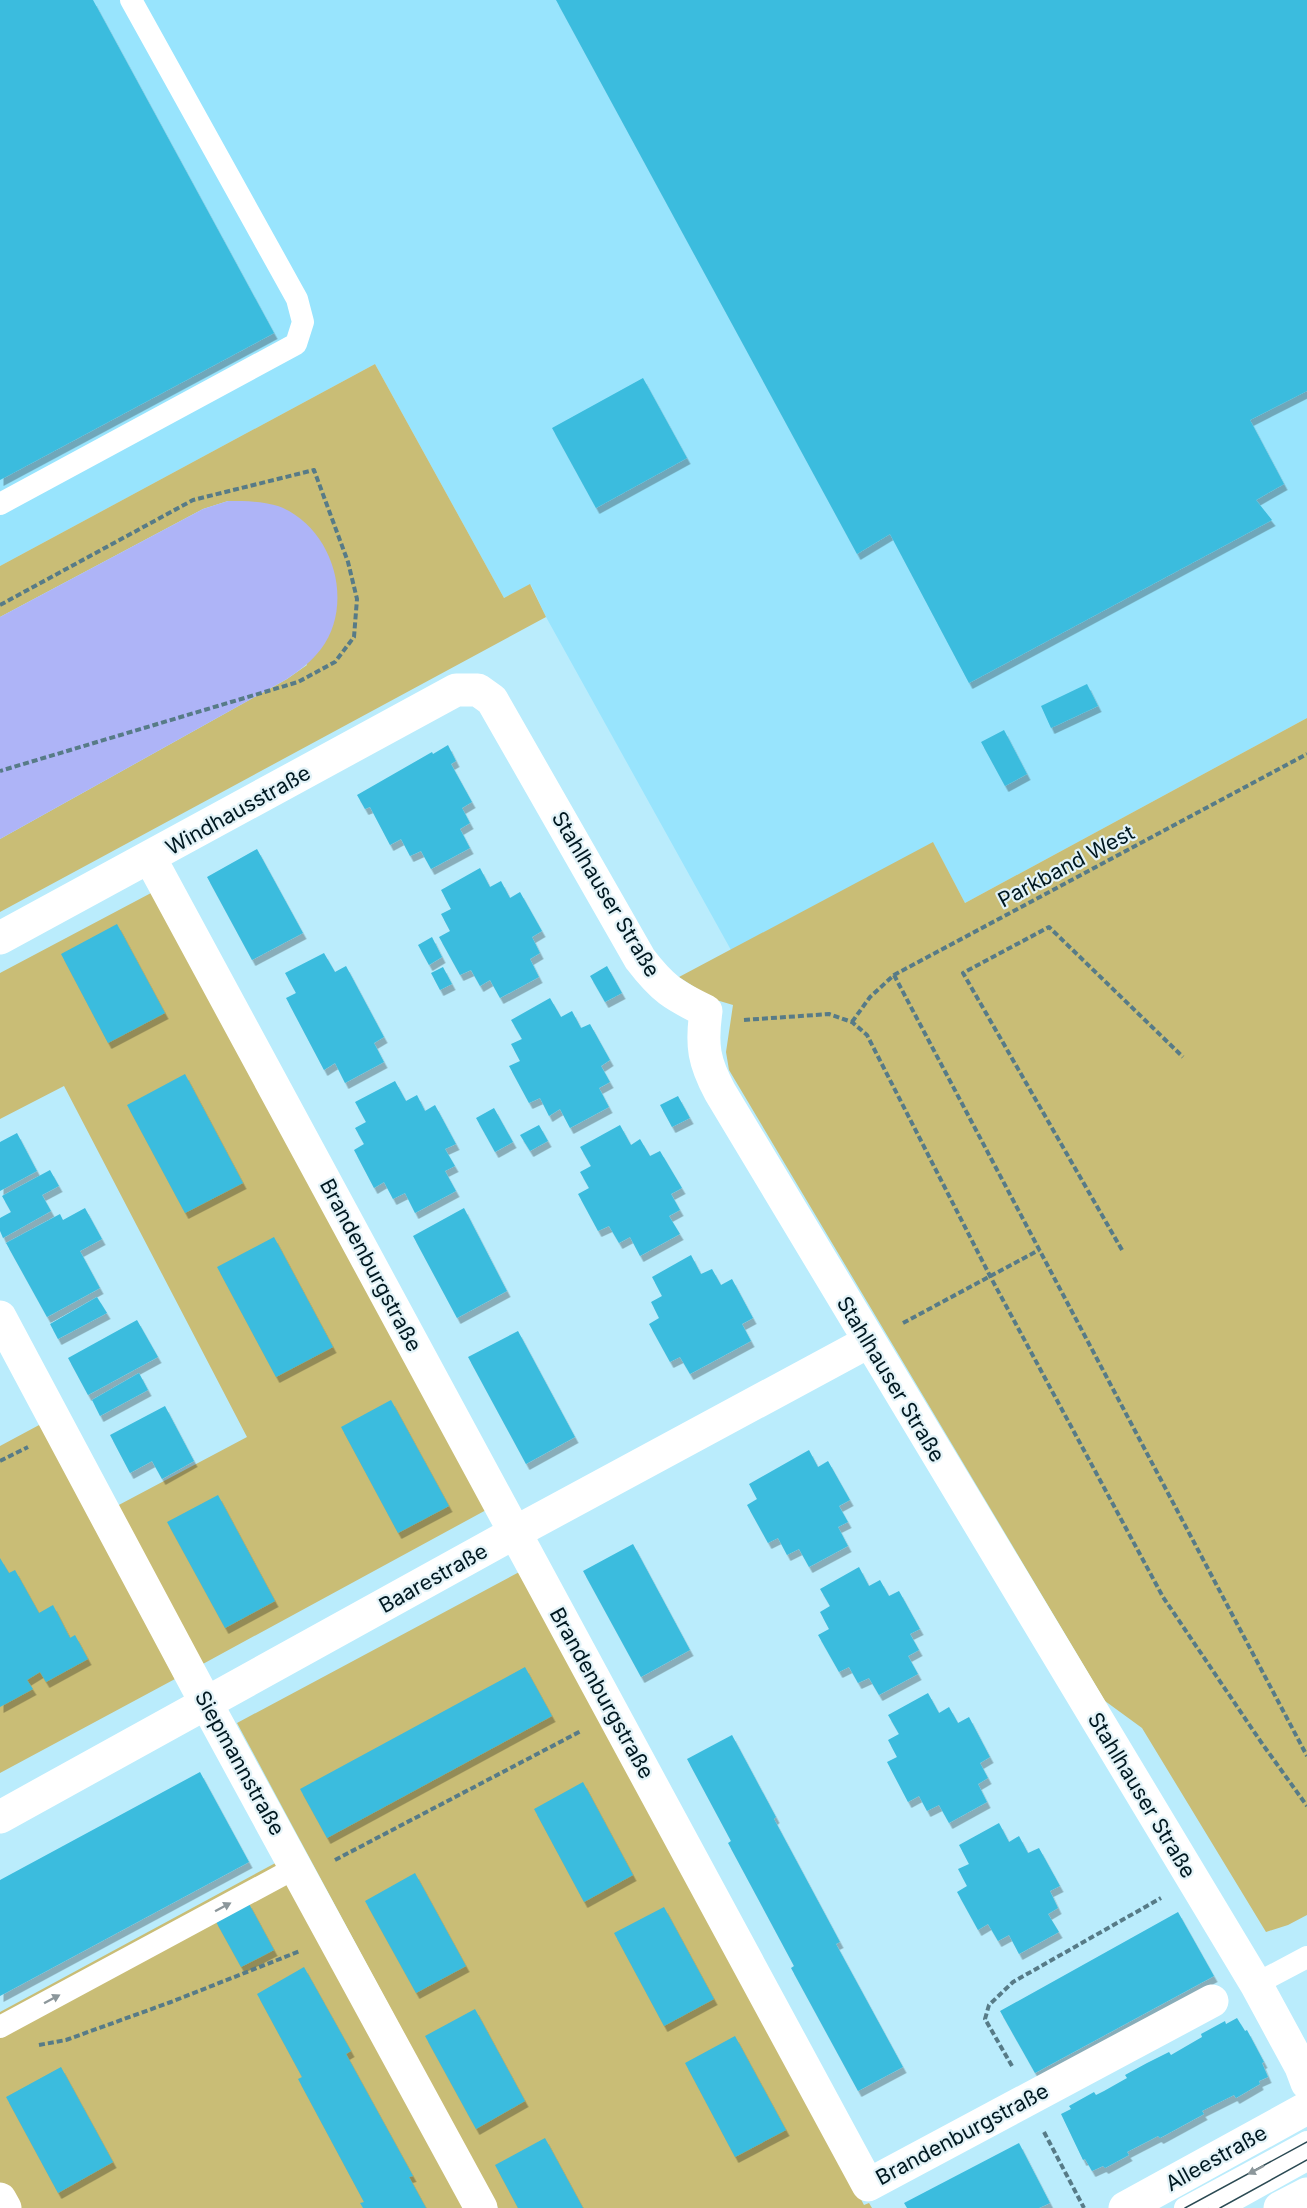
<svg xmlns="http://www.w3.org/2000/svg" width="1307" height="2208" viewBox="0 0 1307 2208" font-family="Inter,sans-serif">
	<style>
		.built { fill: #98e4fd }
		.green { fill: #c9bd76 }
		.water { fill: #aeb4f7 }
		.building { fill: #3bbcde; filter: url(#shadow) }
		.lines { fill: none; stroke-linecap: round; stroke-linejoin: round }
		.path { stroke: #577b87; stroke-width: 4; stroke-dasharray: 6 3; stroke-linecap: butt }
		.lane { stroke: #fff; stroke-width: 22 }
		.street { stroke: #fff; stroke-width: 33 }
		.secondary { stroke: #fff; stroke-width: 33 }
		.tram { stroke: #2b4a53; stroke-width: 1.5 }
		.oneway { fill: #8c979b }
		.labels { text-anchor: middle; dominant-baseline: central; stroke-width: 4.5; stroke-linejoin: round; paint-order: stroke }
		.street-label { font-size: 21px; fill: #001820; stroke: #e3f3f8 }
	</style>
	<defs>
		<filter id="shadow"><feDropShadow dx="3.5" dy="6" stdDeviation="0" flood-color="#0004"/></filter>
	</defs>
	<rect width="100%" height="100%" fill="#baecfc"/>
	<path class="built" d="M0,0H1307V718L965,903L933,843L731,950L546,617L531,585L504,598L375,364L0,566Z"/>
	<path class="green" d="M375,364L504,598L530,584L546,617L0,912V839L287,679L307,665L228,501L203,509L0,617V566Z
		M1307,718V1915L1288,1925L1266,1932L1142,1728L1105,1701L729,1070L726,1052L733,1005L713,999L679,977L933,842L965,903Z
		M151,893L488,1509L201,1665L115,1507L247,1437L64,1086L0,1119V973Z
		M41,1424L175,1679L0,1773V1446Z
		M523,1570L864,2205L869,2203L872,2208H498L237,1723Z
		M281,1860L469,2208H13L0,2184V2012Z"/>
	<path class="water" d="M228,501C245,501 261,501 278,506C332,526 356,602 321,649C312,661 300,670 287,679L0,839V617L203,509Z"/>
	<path class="building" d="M0,0H93L274,333L0,480Z
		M556,0H1307V391L1250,420L1284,484L1256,500L1272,520L969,683L890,534L857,554Z
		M643,378L687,458L596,508L552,428Z
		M1087,684L1098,706L1051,728L1041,706Z
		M1004,730L1027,774L1005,786L981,742Z
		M448,745L456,761L451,764L472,802L462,808L470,823L460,829L470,848L431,869L421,851L410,856L401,839L390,845L370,807L365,809L357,795L432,752L433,754Z
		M257,849L303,933L252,960L207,877Z
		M480,868L490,887L501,881L510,898L520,892L542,931L532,937L540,953L530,959L539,977L500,998L490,980L480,986L471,970L460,975L439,937L450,931L441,914L451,909L441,890Z
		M117,924L165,1013L108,1043L61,954Z
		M432,937L442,957L429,965L418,945Z
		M324,953L335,972L346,966L384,1037L374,1043L384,1062L345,1083L335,1063L324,1070L286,998L296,993L285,973Z
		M607,966L622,993L605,1002L590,976Z
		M443,967L452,984L440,990L431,973Z
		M550,998L561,1017L572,1011L581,1028L590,1024L610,1060L601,1066L610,1082L599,1088L609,1107L570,1128L560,1109L549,1116L540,1098L529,1103L509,1066L520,1061L511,1044L522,1039L511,1020Z
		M185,1074L243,1183L185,1213L127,1105Z
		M395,1081L406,1101L417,1095L425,1111L435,1105L456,1144L445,1149L455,1166L445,1171L456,1191L415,1213L405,1193L393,1199L384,1182L374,1188L354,1150L364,1144L355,1128L366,1122L355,1102Z
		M678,1096L690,1118L672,1127L660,1105Z
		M494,1108L513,1142L495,1152L476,1118Z
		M539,1125L548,1141L530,1151L520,1135Z
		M620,1125L631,1145L640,1139L650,1156L660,1151L682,1188L671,1194L680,1210L669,1216L680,1234L640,1256L630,1237L619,1243L609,1226L598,1231L578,1194L589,1188L580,1172L591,1166L580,1147Z
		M17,1133L37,1171L0,1191V1142Z
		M50,1170L59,1186L42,1195L51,1211L3,1238L0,1231V1218L11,1212L2,1196Z
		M85,1208L102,1239L80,1251L100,1288L47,1317L6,1243L60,1214L63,1220Z
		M464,1208L507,1291L457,1318L413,1236Z
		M274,1237L333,1347L276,1377L217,1267Z
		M691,1255L701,1274L712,1269L721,1285L732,1279L753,1318L742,1324L751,1341L690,1374L680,1357L670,1362L649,1324L659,1318L651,1302L662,1296L652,1277Z
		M97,1297L107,1313L58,1339L50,1324Z
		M137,1320L158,1357L88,1395L68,1358Z
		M518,1331L575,1437L526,1464L468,1357Z
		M139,1373L148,1390L100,1416L92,1400Z
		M391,1400L449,1506L398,1533L341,1427Z
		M165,1406L194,1461L162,1479L152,1461L130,1473L110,1435Z
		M809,1450L818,1467L828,1461L850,1500L839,1506L848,1522L838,1527L848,1546L809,1567L799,1549L787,1555L778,1538L768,1543L747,1505L757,1499L749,1484Z
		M218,1495L275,1601L225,1628L167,1522Z
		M633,1544L690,1650L641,1677L583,1571Z
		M0,1558L9,1573L15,1570L39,1613L53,1605L70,1638L75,1635L88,1659L46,1682L40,1672L27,1680L33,1689L0,1707Z
		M859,1567L869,1586L880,1580L889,1596L899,1591L920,1629L910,1634L919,1650L908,1656L918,1674L879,1695L869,1678L858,1683L849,1667L839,1672L818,1635L829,1629L820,1612L830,1606L820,1589Z
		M525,1667L552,1716L327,1838L300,1789Z
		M928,1693L939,1713L949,1707L958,1723L969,1717L990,1757L980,1763L988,1778L978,1784L987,1802L949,1823L939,1805L927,1811L919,1796L908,1802L887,1762L897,1757L888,1740L899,1734L888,1715Z
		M732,1735L776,1817L774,1819L840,1942L836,1944L903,2067L858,2091L791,1968L794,1966L728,1843L731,1841L687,1759Z
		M200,1772L249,1862L0,1996V1880Z
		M583,1782L633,1875L584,1902L534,1809Z
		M999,1823L1009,1842L1019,1836L1028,1853L1039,1848L1060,1886L1050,1891L1058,1908L1048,1914L1059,1932L1019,1954L1009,1935L998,1941L988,1924L978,1930L957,1892L967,1886L958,1869L969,1864L959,1845Z
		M415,1873L466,1966L416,1993L365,1901Z
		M248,1902L274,1950L241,1967L215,1920Z
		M664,1907L714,1999L664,2026L614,1933Z
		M1178,1912L1214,1976L1035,2073L1000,2011Z
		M304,1967L351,2051L346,2054L413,2176L409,2177L426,2208H363L360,2203L364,2202L298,2079L302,2077L257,1994Z
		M475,2009L525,2101L476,2129L425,2036Z
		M1237,2018L1245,2031L1247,2030L1264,2062L1262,2063L1268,2077L1259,2081L1260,2084L1236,2098L1234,2095L1202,2111L1204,2114L1160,2138L1158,2136L1127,2152L1129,2155L1105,2168L1103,2166L1092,2171L1085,2159L1083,2160L1061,2114L1071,2109L1069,2106L1094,2092L1096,2095L1104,2091L1127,2078L1125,2075L1147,2063L1169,2052L1171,2055L1202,2037L1201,2034L1225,2021L1226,2024Z
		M735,2036L786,2130L735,2157L685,2063Z
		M61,2067L113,2162L58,2193L6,2097Z
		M545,2138L583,2208H518L495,2165Z
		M1019,2143L1050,2203L1039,2208H907L904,2203Z"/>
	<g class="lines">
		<path class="path" d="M0,605L193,500L314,470L348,562L357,599L354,637L335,662L298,682L0,771
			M894,975L1307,1756
			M744,1020L829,1014L852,1022L867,1035L990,1276L1163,1597L1261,1742L1307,1806
			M852,1022L870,997L894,975L1307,754
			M1122,1250L963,973L1049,927L1183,1057
			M903,1323L1039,1250
			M0,1461L28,1447
			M335,1860L581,1731
			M39,2045L66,2040L171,2002L300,1951
			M1012,2066L985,2019L989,2005L1013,1982L1161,1898
			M1044,2132L1084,2208"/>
		<path class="lane" d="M0,504L296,344L303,322L297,299L131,0
			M1256,1984L1307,1957
			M0,2027L297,1867
			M1185,2208L1307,2142
			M1220,2208L1307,2160"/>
		<path class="street" d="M150,858L868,2185L1212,2001
			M0,938L456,690H478L492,700L640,959C663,989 673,995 706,1011C701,1046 704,1062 720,1092L1256,1984L1301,2067L1307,2083
			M0,1317L206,1703L481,2208
			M0,1817L514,1533L868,1342
			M0,2199L5,2208"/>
		<path class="secondary" d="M1125,2208L1307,2108
			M1280,2208L1307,2194"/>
		<path class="tram" d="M1185,2208L1307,2142
			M1220,2208L1307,2160"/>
	</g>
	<defs><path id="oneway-solid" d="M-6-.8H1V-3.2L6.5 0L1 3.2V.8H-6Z" transform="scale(1.5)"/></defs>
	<g class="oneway">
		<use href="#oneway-solid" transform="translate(223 1907) rotate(-28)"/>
		<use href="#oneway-solid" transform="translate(52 1999) rotate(-28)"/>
		<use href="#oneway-solid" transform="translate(1256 2170) rotate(152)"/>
	</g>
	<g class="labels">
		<g class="street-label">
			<text transform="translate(238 810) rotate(-29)">Windhausstraße</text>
			<text transform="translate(1066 866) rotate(-28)">Parkband West</text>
			<text transform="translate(606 894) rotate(59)">Stahlhauser Straße</text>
			<text transform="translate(371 1265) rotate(62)">Brandenburgstraße</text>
			<text transform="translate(891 1379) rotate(59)">Stahlhauser Straße</text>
			<text transform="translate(433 1578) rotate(-29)">Baarestraße</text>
			<text transform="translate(602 1693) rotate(61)">Brandenburgstraße</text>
			<text transform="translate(240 1763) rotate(61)">Siepmannstraße</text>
			<text transform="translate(1142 1795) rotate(59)">Stahlhauser Straße</text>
			<text transform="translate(962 2134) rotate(-28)">Brandenburgstraße</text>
			<text transform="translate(1216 2158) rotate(-29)">Alleestraße</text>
		</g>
	</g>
</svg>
